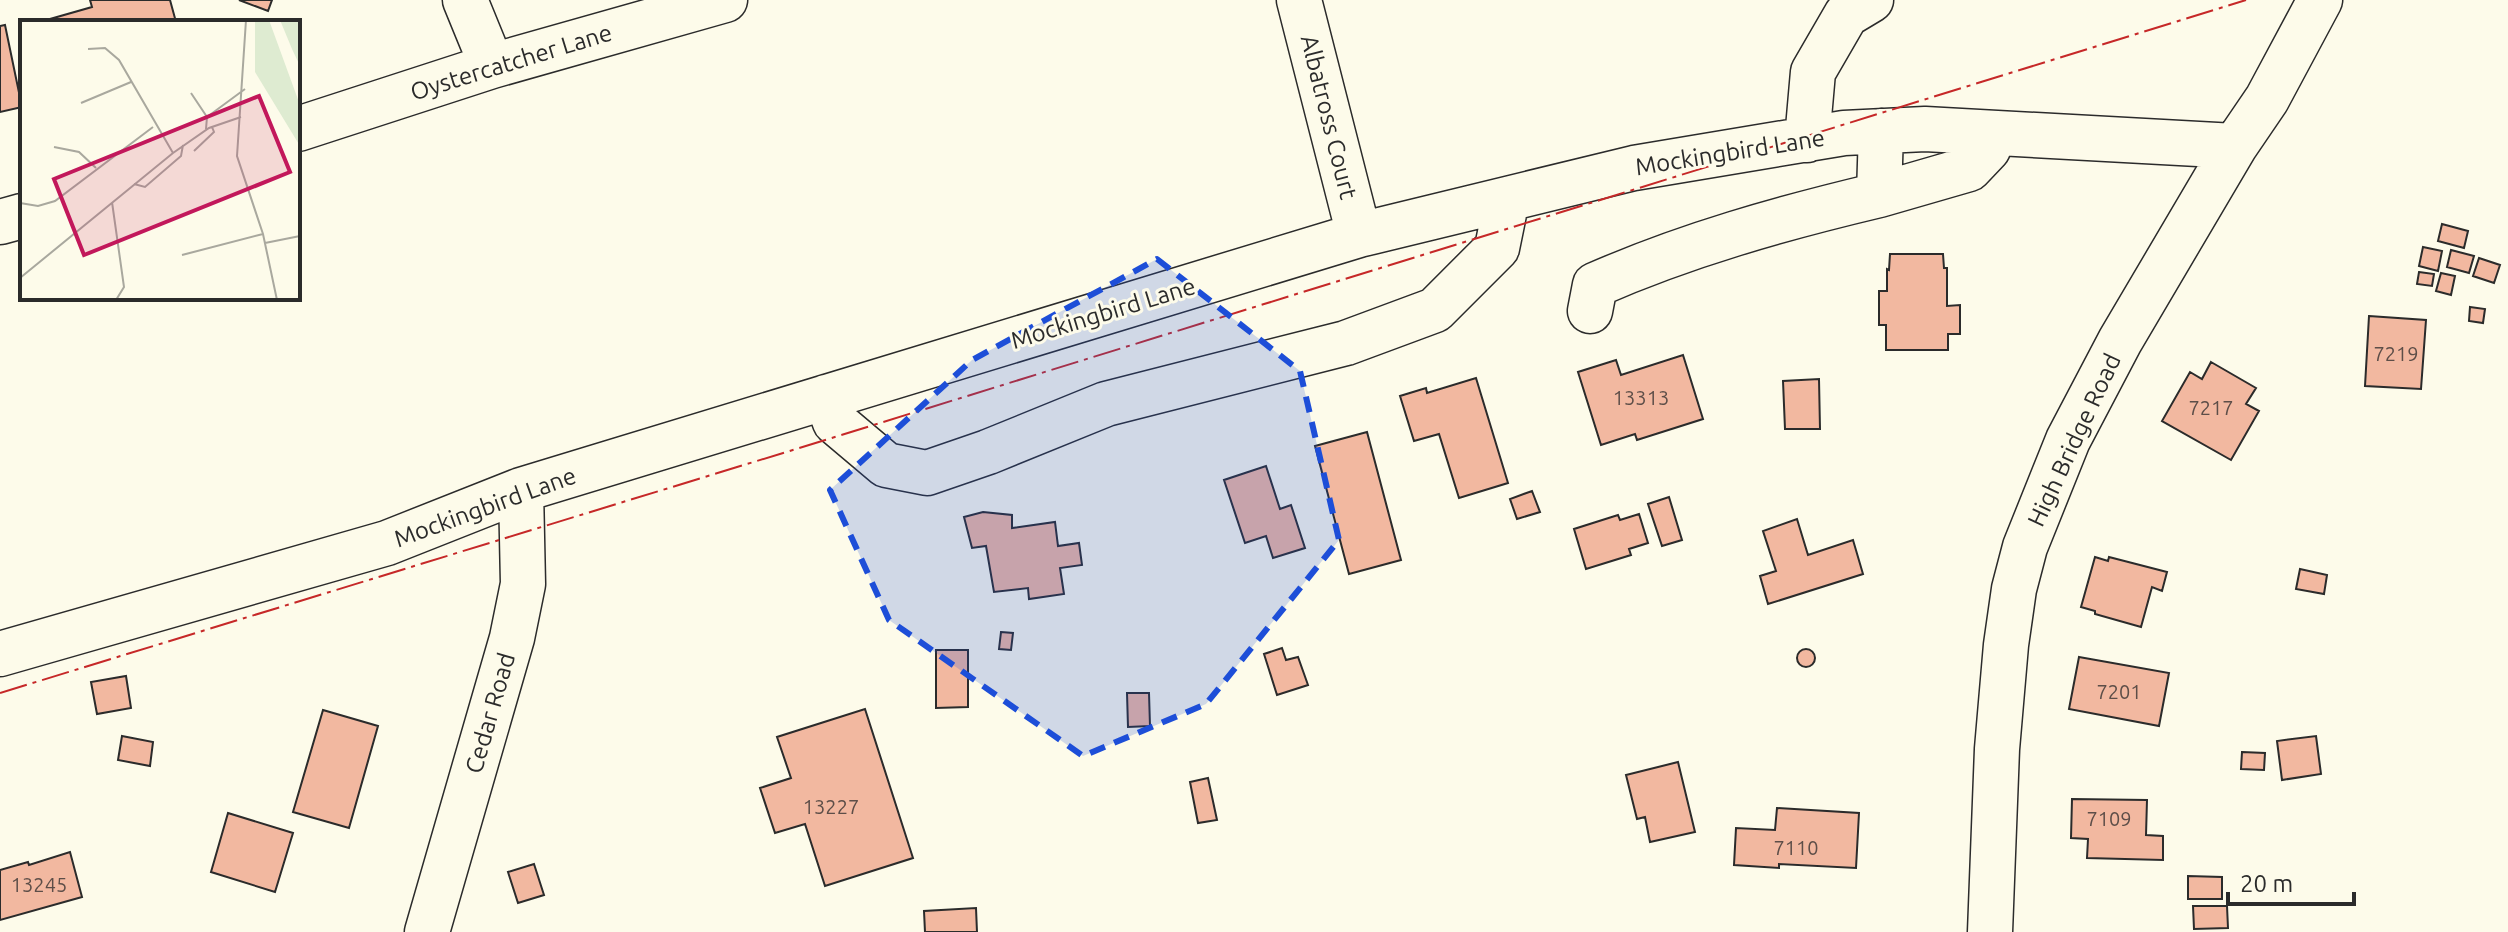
<svg xmlns="http://www.w3.org/2000/svg" width="2508" height="932" viewBox="0 0 2508 932" font-family="Ubuntu,sans-serif">
	<style>
		.building { fill: #f2b8a0; stroke: #2b2b2b; stroke-width: 2 }
		.lines { fill: none; stroke-linecap: round; stroke-linejoin: round }
		.minor-casing { stroke: #2b2b2b; stroke-width: 47 }
		.minor { stroke: #fdfbea; stroke-width: 44 }
		.power { stroke: #c62828; stroke-width: 2; stroke-dasharray: 28 6 4 6; stroke-linecap: butt }
		.marked { fill: #1d4ed8; fill-opacity: 0.2; stroke: #1d4ed8; stroke-width: 6; stroke-dasharray: 16 10; stroke-linejoin: round }
		.labels { text-anchor: middle; dominant-baseline: central; stroke-width: 6; stroke-linejoin: round; paint-order: stroke }
		.number-label { font-size: 20px; fill: #5d4e48 }
		.street-label { font-size: 24px; fill: #2b2b2b; stroke: #fdfbea }
		.inset-road { fill: none; stroke: #a9a89e; stroke-width: 2 }
		.view { fill: #c2185b; fill-opacity: 0.15; stroke: #c2185b; stroke-width: 4 }
		.inset-edge { fill: none; stroke: #2b2b2b; stroke-width: 4 }
	</style>
	<rect width="100%" height="100%" fill="#fdfbea"/>
	<path class="building" d="M90,0H170L176,22H51L50,19L92,7Z
		M239,0H272L268,11Z
		M5,25L22,107L0,112V26Z
		M2442,224L2468,231L2464,248L2438,241Z
		M2423,247L2442,251L2438,271L2419,266Z
		M2451,250L2474,256L2469,273L2447,267Z
		M1890,254H1943L1944,268H1947V306L1960,305V334H1948V350H1886V325H1879V291H1887V269L1889,270Z
		M2479,258L2500,265L2494,283L2473,276Z
		M2419,272L2434,274L2432,286L2417,284Z
		M2441,273L2455,276L2451,295L2436,291Z
		M2470,307L2485,309L2483,323L2469,321Z
		M2369,316L2426,320L2421,389L2365,386Z
		M1683,355L1703,419L1637,440L1635,434L1601,445L1578,372L1616,360L1621,375Z
		M2211,362L2256,388L2246,404L2259,411L2231,460L2162,421L2190,372L2202,379Z
		M1476,378L1508,483L1459,498L1439,434L1414,441L1400,396L1426,388L1427,393Z
		M1819,379L1820,429H1785L1783,381Z
		M1367,432L1401,560L1349,574L1315,446Z
		M1266,466L1280,509L1291,505L1305,548L1273,558L1266,536L1245,543L1224,480Z
		M1532,491L1540,512L1517,519L1510,499Z
		M1669,497L1682,540L1662,546L1648,504Z
		M983,512L1012,515V528L1055,522L1058,546L1079,543L1082,565L1060,568L1064,594L1029,599L1028,588L994,592L986,546L972,548L964,517Z
		M1639,514L1648,543L1629,549L1631,555L1586,569L1574,529L1618,515L1620,520Z
		M1797,519L1808,555L1853,540L1863,574L1768,604L1760,576L1776,571L1763,531Z
		M2095,557L2108,561L2109,557L2167,572L2162,591L2152,587L2141,627L2095,614V611L2081,607Z
		M2300,569L2327,575L2324,594L2296,589Z
		M1001,632L1013,633L1011,650L999,649Z
		M1282,648L1286,660L1298,657L1308,685L1277,695L1264,654Z
		M1797 658a9 9 0 1 1 18 0a9 9 0 1 1-18 0Z
		M936,650H968V707L936,708Z
		M2079,657L2169,673L2159,726L2069,709Z
		M126,676L131,708L97,714L91,682Z
		M1127,693H1149L1150,726L1128,727Z
		M865,709L913,858L825,886L805,824L775,833L760,788L791,778L777,737Z
		M323,710L378,726L349,828L293,812Z
		M122,736L153,742L150,766L118,760Z
		M2316,736L2321,774L2282,780L2277,741Z
		M2242,752L2265,753L2264,770L2241,769Z
		M1678,762L1695,832L1650,842L1645,817L1637,819L1626,775Z
		M1208,778L1217,820L1198,823L1190,782Z
		M2072,799L2147,800L2146,835L2163,836V860L2087,858L2088,839L2071,838Z
		M1777,808L1859,813L1856,868L1779,864V868L1734,865L1736,828L1775,830Z
		M228,813L293,833L275,892L211,872Z
		M70,852L82,897L0,920V870L28,862L29,865Z
		M534,864L544,895L518,903L508,872Z
		M2188,876L2222,877V899H2188Z
		M2193,906H2227L2228,928L2194,929Z
		M976,908L977,932H925L924,911Z"/>
	<g class="lines">
		<g class="minor-casing">
			<path id="minor" d="M465,0L492,66
				M1299,0L1359,235
				M298,129L492,66L725,0
				M1807,140L1813,72L1846,15L1871,0
				M1879,195L1969,169L1988,149L1995,133
				M0,222L22,216
				M1590,311L1595,285C1686,245 1782,218 1879,195L1881,131
				M826,397L835,422L886,465L927,473L988,452L1106,404L1346,343L1435,310L1497,248L1507,199
				M0,654L387,543L521,490L1359,235L1634,168L1844,133L1925,129L2235,146
				M427,932L512,638L523,584L521,490
				M1990,932L1997,749L2006,645L2014,589L2025,547L2068,440L2120,341L2235,146L2267,99L2320,0"/>
		</g>
		<use href="#minor" class="minor"/>
		<path class="power" d="M0,693L796,449L2246,0"/>
	</g>
	<path class="marked" d="M1157,259L1300,371L1339,540L1206,704L1083,756L889,620L830,490L972,360Z"/>
	<g class="labels">
		<g class="number-label">
			<text x="2396" y="353">7219</text>
			<text x="1641" y="397">13313</text>
			<text x="2211" y="407">7217</text>
			<text x="2119" y="691">7201</text>
			<text x="831" y="806">13227</text>
			<text x="2109" y="818">7109</text>
			<text x="1796" y="847">7110</text>
			<text x="39" y="884">13245</text>
		</g>
		<g class="street-label">
			<text transform="translate(511 62) rotate(-17)">Oystercatcher Lane</text>
			<text transform="translate(1329 117) rotate(76)">Albatross Court</text>
			<text transform="translate(1730 152) rotate(-9)">Mockingbird Lane</text>
			<text transform="translate(1103 313) rotate(-17)">Mockingbird Lane</text>
			<text transform="translate(2074 440) rotate(-65)">High Bridge Road</text>
			<text transform="translate(485 507) rotate(-20)">Mockingbird Lane</text>
			<text transform="translate(490 713) rotate(-74)">Cedar Road</text>
		</g>
	</g>
	<g transform="translate(20 20)">
		<rect width="280" height="280" fill="#fdfbea"/>
		<path d="M235,0H249L280,85V126L235,52ZM260,0H280V46L272,29Z" fill="#deebd1"/>
		<path class="inset-road" d="M226,0L217,136L243,214L257,280M68,29L85,28L99,40L153,133M171,73L187,97L186,109M61,83L111,62M187,97L225,69M34,127L59,132L76,148M174,131L194,112L192,107M114,164L125,167L161,136L163,125M92,182L104,267L96,280M0,183L18,186L35,181L133,107M245,223L280,216M162,235L243,214M0,258L153,133L189,108L221,97"/>
		<path class="view" d="M239,76L270,152L64,235L34,159Z"/>
		<rect width="280" height="280" class="inset-edge"/>
	</g>
	<path d="M2228 892v12h126v-12" fill="none" stroke="#2b2b2b" stroke-width="4"/>
	<text x="2240" y="892" font-size="24" fill="#2b2b2b" stroke="#fdfbea" stroke-width="6" paint-order="stroke">20 m</text>
</svg>
